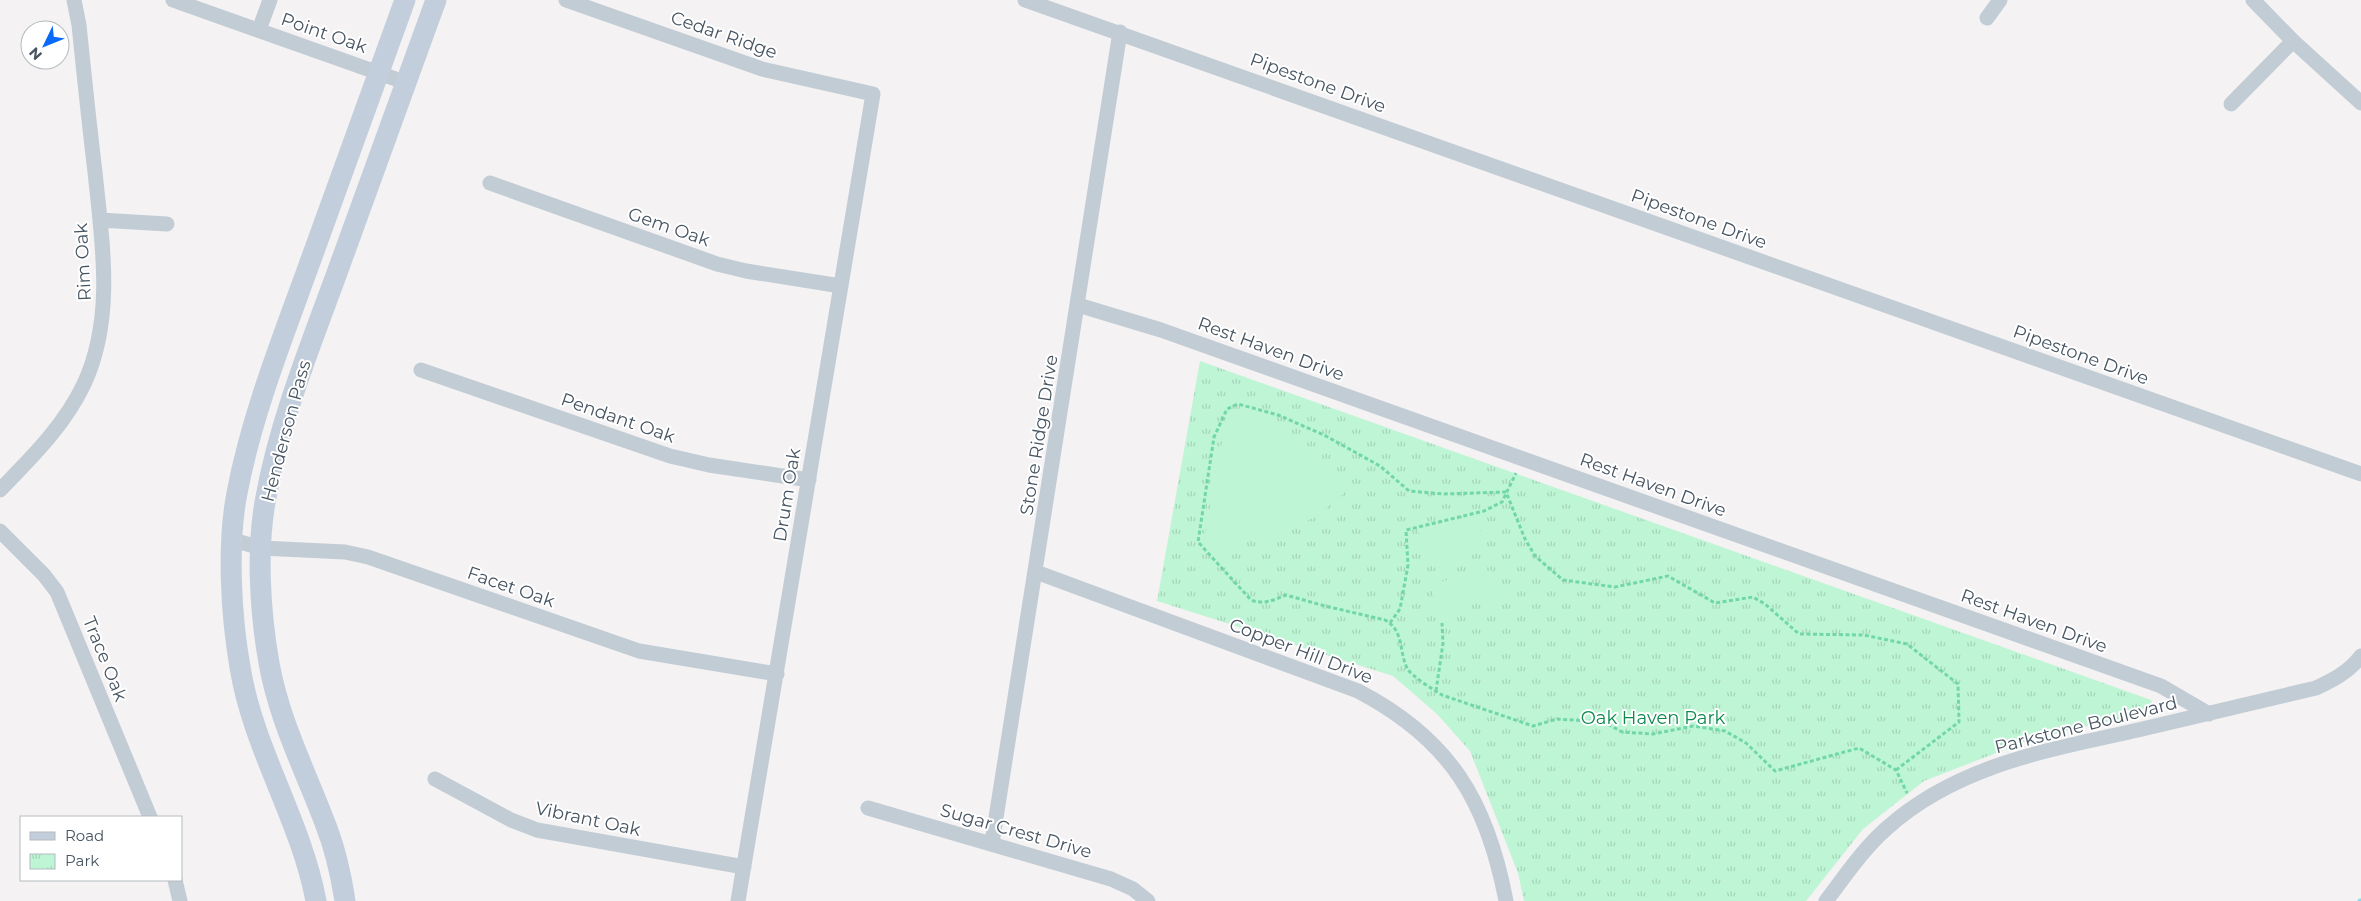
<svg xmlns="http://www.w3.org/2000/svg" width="2361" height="901" viewBox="0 0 2361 901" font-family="Montserrat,sans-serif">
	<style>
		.park { fill: url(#park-tufts) }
		.pitch { fill: #bef5d5 }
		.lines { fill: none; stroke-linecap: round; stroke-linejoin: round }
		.stream { stroke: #87dbf6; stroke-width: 5 }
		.path { stroke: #72d7a8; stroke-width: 3; stroke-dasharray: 4 2.5; stroke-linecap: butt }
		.street { stroke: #c2ccd5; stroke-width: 15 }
		.secondary { stroke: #c3cedc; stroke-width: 21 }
		.labels { text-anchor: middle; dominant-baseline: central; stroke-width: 4; stroke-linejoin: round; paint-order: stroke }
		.street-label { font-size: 18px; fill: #475562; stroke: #fff }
		.park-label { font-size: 18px; fill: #0e884e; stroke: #fff }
	</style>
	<defs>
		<pattern id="park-tufts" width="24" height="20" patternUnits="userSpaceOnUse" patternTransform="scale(1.25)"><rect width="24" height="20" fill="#bef5d5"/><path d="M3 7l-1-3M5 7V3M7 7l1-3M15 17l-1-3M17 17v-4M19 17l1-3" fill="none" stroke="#a5d4b9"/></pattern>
	</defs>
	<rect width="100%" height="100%" fill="#f4f2f2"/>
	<path class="park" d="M1200,361L2151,700L2153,708L2148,712L2032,739L1924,781L1863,829L1806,901H1524L1518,873L1470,751L1437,714L1393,676L1157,601Z"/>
	<path class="pitch" d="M1242,409C1282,428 1318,457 1352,486L1316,517L1271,535L1219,550L1203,546L1227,414Z
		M1476,515L1485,550L1427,564L1418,529Z
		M1491,570L1498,597L1438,612L1431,584Z"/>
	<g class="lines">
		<path class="stream" d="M2360,901H2361"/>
		<path class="path" d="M1390,623L1400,609L1408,565L1406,530L1484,511L1502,502L1516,473
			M1436,691L1443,643L1442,623
			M1896,770L1959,722L1958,684L1907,644L1864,635L1799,634L1765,604L1753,597L1715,603L1668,576L1615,587L1563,580L1535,556L1525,539L1506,492L1443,494L1409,491L1380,466L1324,435L1278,415L1238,404L1227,409L1214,437L1198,542L1251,600C1264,605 1274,600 1286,595L1325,606L1385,620C1404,630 1399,652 1407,668C1411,676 1434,690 1442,695L1533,726L1557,719L1604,722L1622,732L1653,734L1693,726L1725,731L1746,743L1775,771L1859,748L1896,770L1907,793"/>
		<path class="street" d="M173,0L407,83
			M566,0L762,69L873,94L738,901
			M1025,0L2361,474
			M2253,0L2293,41L2361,103
			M1987,18L2000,0
			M259,30L270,0
			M2231,104L2293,41
			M490,183L717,264L746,271L841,286
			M100,220L167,224
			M1078,305L1161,330L2161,686L2209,714
			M421,370L670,456L709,465L809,480
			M0,490C32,457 64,426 84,384C115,317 102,242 95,172C89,123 84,74 79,25L74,0
			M0,531L44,575L57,592L150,817
			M233,540L261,548L345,552L368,557L639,651L777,674
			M1036,572L1358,691C1450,739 1487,801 1506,901
			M435,779L511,820L537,830L744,867
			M868,808L1111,879L1133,889L1148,901
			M992,843L1120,32
			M175,880L180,901
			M1826,901C1845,876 1863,849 1887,828C1957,765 2049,750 2138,730C2198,716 2257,702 2316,688C2333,680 2349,672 2361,656"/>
		<path class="secondary" d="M316,901C301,820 253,749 240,667C231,616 227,544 237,493C251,419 279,347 305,276C338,184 372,92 405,0
			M345,901C341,875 335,848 325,823C305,770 279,720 269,663C260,612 256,548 266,497C281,415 314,337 342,259C374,172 405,86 436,0"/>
	</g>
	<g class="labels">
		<g class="street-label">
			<text transform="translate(324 33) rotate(19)">Point Oak</text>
			<text transform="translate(724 35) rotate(19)">Cedar Ridge</text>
			<text transform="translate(1318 83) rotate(20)">Pipestone Drive</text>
			<text transform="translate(1699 219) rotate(20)">Pipestone Drive</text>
			<text transform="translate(669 227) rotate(19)">Gem Oak</text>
			<text transform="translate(83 262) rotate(-93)">Rim Oak</text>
			<text transform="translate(1271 349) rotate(20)">Rest Haven Drive</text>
			<text transform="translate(2081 355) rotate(20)">Pipestone Drive</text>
			<text transform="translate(618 418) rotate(19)">Pendant Oak</text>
			<text transform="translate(286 431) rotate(-75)">Henderson Pass</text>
			<text transform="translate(1039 435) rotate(-81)">Stone Ridge Drive</text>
			<text transform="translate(1653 485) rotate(20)">Rest Haven Drive</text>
			<text transform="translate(787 495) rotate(-81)">Drum Oak</text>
			<text transform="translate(511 587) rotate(19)">Facet Oak</text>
			<text transform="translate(2034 621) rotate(20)">Rest Haven Drive</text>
			<text transform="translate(1301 651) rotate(21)">Copper Hill Drive</text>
			<text transform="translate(105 659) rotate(68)">Trace Oak</text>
			<text transform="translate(2086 725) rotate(-14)">Parkstone Boulevard</text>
			<text transform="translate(588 819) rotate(12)">Vibrant Oak</text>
			<text transform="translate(1016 831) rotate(16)">Sugar Crest Drive</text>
		</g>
		<g class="park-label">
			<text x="1653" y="718">Oak Haven Park</text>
		</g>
	</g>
	<rect x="20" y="816" width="162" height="65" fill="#ffffff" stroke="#b5bbc0"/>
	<rect x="30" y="832" width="25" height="8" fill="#c3cedc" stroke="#b5bbc0"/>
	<text x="65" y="841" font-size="15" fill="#475562">Road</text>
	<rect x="30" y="854" width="25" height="15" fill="url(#park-tufts)" stroke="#b5bbc0"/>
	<text x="65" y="866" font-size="15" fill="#475562">Park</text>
	<g transform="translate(45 45) rotate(227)"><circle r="24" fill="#ffffff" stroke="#b5bbc0"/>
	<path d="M0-4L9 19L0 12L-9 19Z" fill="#076af9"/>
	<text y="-8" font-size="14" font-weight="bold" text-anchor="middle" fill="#475562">N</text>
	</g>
</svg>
